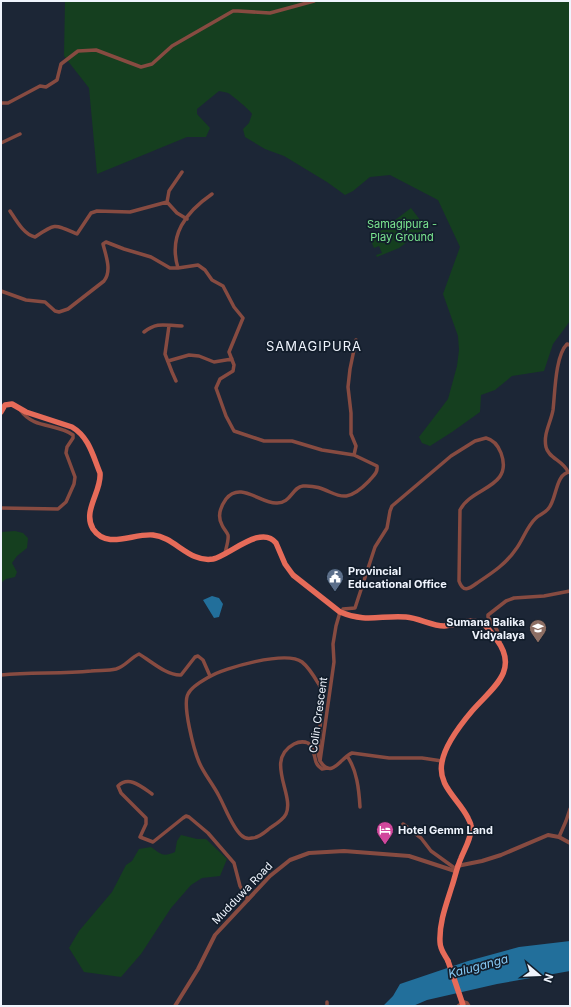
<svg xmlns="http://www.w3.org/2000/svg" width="571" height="1007" viewBox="0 0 571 1007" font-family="Inter,sans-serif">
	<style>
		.green { fill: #153f1f }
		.water { fill: #226f9b }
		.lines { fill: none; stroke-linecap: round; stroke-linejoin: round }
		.minor { stroke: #874b41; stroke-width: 3.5 }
		.tertiary { stroke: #874b41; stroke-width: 4 }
		.primary { stroke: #e66b59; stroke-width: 5.5 }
		.primary-bridge { stroke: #e66b59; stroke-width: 5.5 }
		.labels { text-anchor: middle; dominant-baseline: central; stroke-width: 3.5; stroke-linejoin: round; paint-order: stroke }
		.park-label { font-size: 11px; fill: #7be690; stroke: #121d2b }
		.poi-label { font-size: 11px; font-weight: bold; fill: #eff4fd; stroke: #121d2b; text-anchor: start }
		.street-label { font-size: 11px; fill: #eff4fd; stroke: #121d2b }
		.water-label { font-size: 12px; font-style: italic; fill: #86c9f5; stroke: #121d2b }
		.quarter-label { font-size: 13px; letter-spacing: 1px; fill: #eff4fd; stroke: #121d2b }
	</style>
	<rect width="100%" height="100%" fill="#1c2636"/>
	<path class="green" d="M65,1H570V321L553,344L544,371L512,376L495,390L481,395L480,412L452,432L430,446L422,443L419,437L448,399L457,366L459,350L458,336L443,294L460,247L438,200L390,175L370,177L353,191L345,195L327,182L284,156L265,149L245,137L243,129L249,123L252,114C251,111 232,95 228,93C226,92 222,92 219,91L197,109V114L210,128L206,137H187L97,174L89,88L64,56Z
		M411,208L426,228L399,248L377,257L376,255L382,253L379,246L374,248L370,239Z
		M15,531L23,533L28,538L27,548L17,556L12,563L17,572L15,577L6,579L1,583V532Z
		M181,835L197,839H206L227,859L220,876L202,878L191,885L171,908L141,954L121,977L84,972L69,948L79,931L112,892L126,865L132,861L139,849L151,847C162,855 163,857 175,852L177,841Z"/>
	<path class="water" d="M212,596L219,598L223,604L219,617L214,618L203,600Z
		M570,941V971L497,984L427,1000L413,1006H383L393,996L400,984L468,961L519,947Z"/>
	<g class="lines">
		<path class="minor" d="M1,103H8L40,86L46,87L57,80L61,64L78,51L96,50L141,67L152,64L172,46L233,11H238L270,13L314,1
			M1,143L20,134
			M182,172L169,191L167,202L177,213L187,219
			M10,211C16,220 24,235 35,237C56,223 54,224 77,234L91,213L97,211L130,212L167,202
			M178,268C168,235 186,212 212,194
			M1,291L26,300L45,302L55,311L59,312L68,309L104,281C112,271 106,256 103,244L106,242L124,249L151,257L170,268H178L198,265L205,270L212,280L223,286L234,307L243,318L229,352L234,365L233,371L220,379L216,388L226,416L234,431L264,441H292L322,450L354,455L377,466C378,473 373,476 369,481C338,513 335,484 303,486C292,487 291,504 276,503C260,503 240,481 226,499C221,506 217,516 222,525C223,528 227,532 228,535C229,540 226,548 225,553
			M169,326L165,354L172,372L176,381
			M144,332C158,321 166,326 182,326
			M168,361L189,355L199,356L214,362L232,359
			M354,455L356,446L351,434V413L348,387L350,369L356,340
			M568,472C564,461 548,458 546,447C543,434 551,422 553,410C555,394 555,356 567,344L570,345
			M1,508L58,509L66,502L74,484L75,477L66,453L67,447L73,438V435C57,423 34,429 21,411
			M340,612L336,626L333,644L334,662L320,761C332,780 341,757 352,753L389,758H422L442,761
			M342,612L343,609L355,608L375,547L387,528L390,511L392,506L451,456L475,441L486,438C494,440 498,445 501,453C514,488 471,487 460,510L459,581C463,593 469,589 477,583C492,573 506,564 516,549C523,540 527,526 536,518C539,515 545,513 548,509C557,500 555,473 570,472
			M500,644C501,633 494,625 488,617V615L506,601L514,598L544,596L570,591
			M1,675C31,672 61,674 91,671C99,670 108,671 116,669C126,666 130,658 139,654C151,661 167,676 181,675L195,657L198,656L203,660L210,676
			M347,756C357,770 359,790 360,807
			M320,761L318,753L323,691C317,682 311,669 302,662C286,650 224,668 209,677C202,681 191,687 188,694C182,705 194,750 199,762C204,774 213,784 219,796C225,807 232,827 241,835C244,838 248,839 252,838C259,838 265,832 270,828C276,824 283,820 286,814C295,795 264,760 294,744C298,742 303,741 308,743C314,747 314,756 316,762C317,765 319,767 322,769L327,768
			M152,794C142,787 129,775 118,786L121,793L146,818V824L140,837L153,842L183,818L186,816L189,817L208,833L234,863L240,886L248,900
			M403,824L421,838L431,851L456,869
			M559,837L566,821L570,809
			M327,1006V1002
			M458,1006L464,1002L467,1003L469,1006"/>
		<path class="tertiary" d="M457,866L482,861L501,855L548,835L559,837L570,843
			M175,1006L198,969L215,935L270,876L290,860L309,853L344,851L409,856L455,871"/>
		<path class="primary" d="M1,412L5,405L12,404L26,412L72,427C89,437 93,456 100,473C102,491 82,511 93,529C107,550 133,533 153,535C175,537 189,563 213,559C230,555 261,524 276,543L285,564L293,575L340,612C366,623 381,615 406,617C419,618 432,626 444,626C456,625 472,617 483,624C489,628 493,635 497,640C520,671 491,689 472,711C461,724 445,745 442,762C437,786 459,799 468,818C469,821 471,823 471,826C472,837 465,848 461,858C457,867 455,877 452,886C446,905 439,923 440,942C440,950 445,955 448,961"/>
		<path class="primary-bridge" d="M448,961L463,1005"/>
	</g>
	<defs>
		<g id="civic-pin" transform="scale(0.9)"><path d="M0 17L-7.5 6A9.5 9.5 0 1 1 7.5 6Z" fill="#5c6f8a" stroke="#121d2b"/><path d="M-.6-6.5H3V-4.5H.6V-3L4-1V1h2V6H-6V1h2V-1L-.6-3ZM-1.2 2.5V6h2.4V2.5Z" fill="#fff"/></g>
		<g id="school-pin" transform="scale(0.9)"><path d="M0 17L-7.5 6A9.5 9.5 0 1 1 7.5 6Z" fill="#8d6e63" stroke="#121d2b"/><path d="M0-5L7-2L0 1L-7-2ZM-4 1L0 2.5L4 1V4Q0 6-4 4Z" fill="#fff"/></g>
		<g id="hotel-pin" transform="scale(0.9)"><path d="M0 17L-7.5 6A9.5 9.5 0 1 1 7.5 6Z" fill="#d1479c" stroke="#121d2b"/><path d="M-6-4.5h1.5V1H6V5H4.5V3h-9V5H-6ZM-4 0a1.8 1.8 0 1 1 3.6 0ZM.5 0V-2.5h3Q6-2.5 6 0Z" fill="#fff"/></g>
	</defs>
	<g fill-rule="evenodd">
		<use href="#civic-pin" x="335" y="577"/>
		<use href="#school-pin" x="538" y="628"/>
		<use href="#hotel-pin" x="385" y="830"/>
	</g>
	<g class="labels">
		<g class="park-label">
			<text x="402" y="224">Samagipura -<tspan x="402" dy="13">Play Ground</tspan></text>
		</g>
		<g class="poi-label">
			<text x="348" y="571">Provincial<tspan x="348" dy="13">Educational Office</tspan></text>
			<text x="525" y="622" text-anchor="end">Sumana Balika<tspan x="525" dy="13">Vidyalaya</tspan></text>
			<text x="398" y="830">Hotel Gemm Land</text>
		</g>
		<g class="street-label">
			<text transform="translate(318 715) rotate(-82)">Colin Crescent</text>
			<text transform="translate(242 893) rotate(-46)">Mudduwa Road</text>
		</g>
		<g class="water-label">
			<text transform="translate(478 966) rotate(-15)">Kaluganga</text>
		</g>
		<g class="quarter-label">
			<text x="314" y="346">SAMAGIPURA</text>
		</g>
	</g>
	<rect width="571" height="1007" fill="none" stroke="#eff4fd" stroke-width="4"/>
	<g transform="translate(539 975) rotate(109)" stroke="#121d2b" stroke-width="3" paint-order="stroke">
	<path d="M0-3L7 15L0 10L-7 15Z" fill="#eff4fd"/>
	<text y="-6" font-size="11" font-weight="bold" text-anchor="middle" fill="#eff4fd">N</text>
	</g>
</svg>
